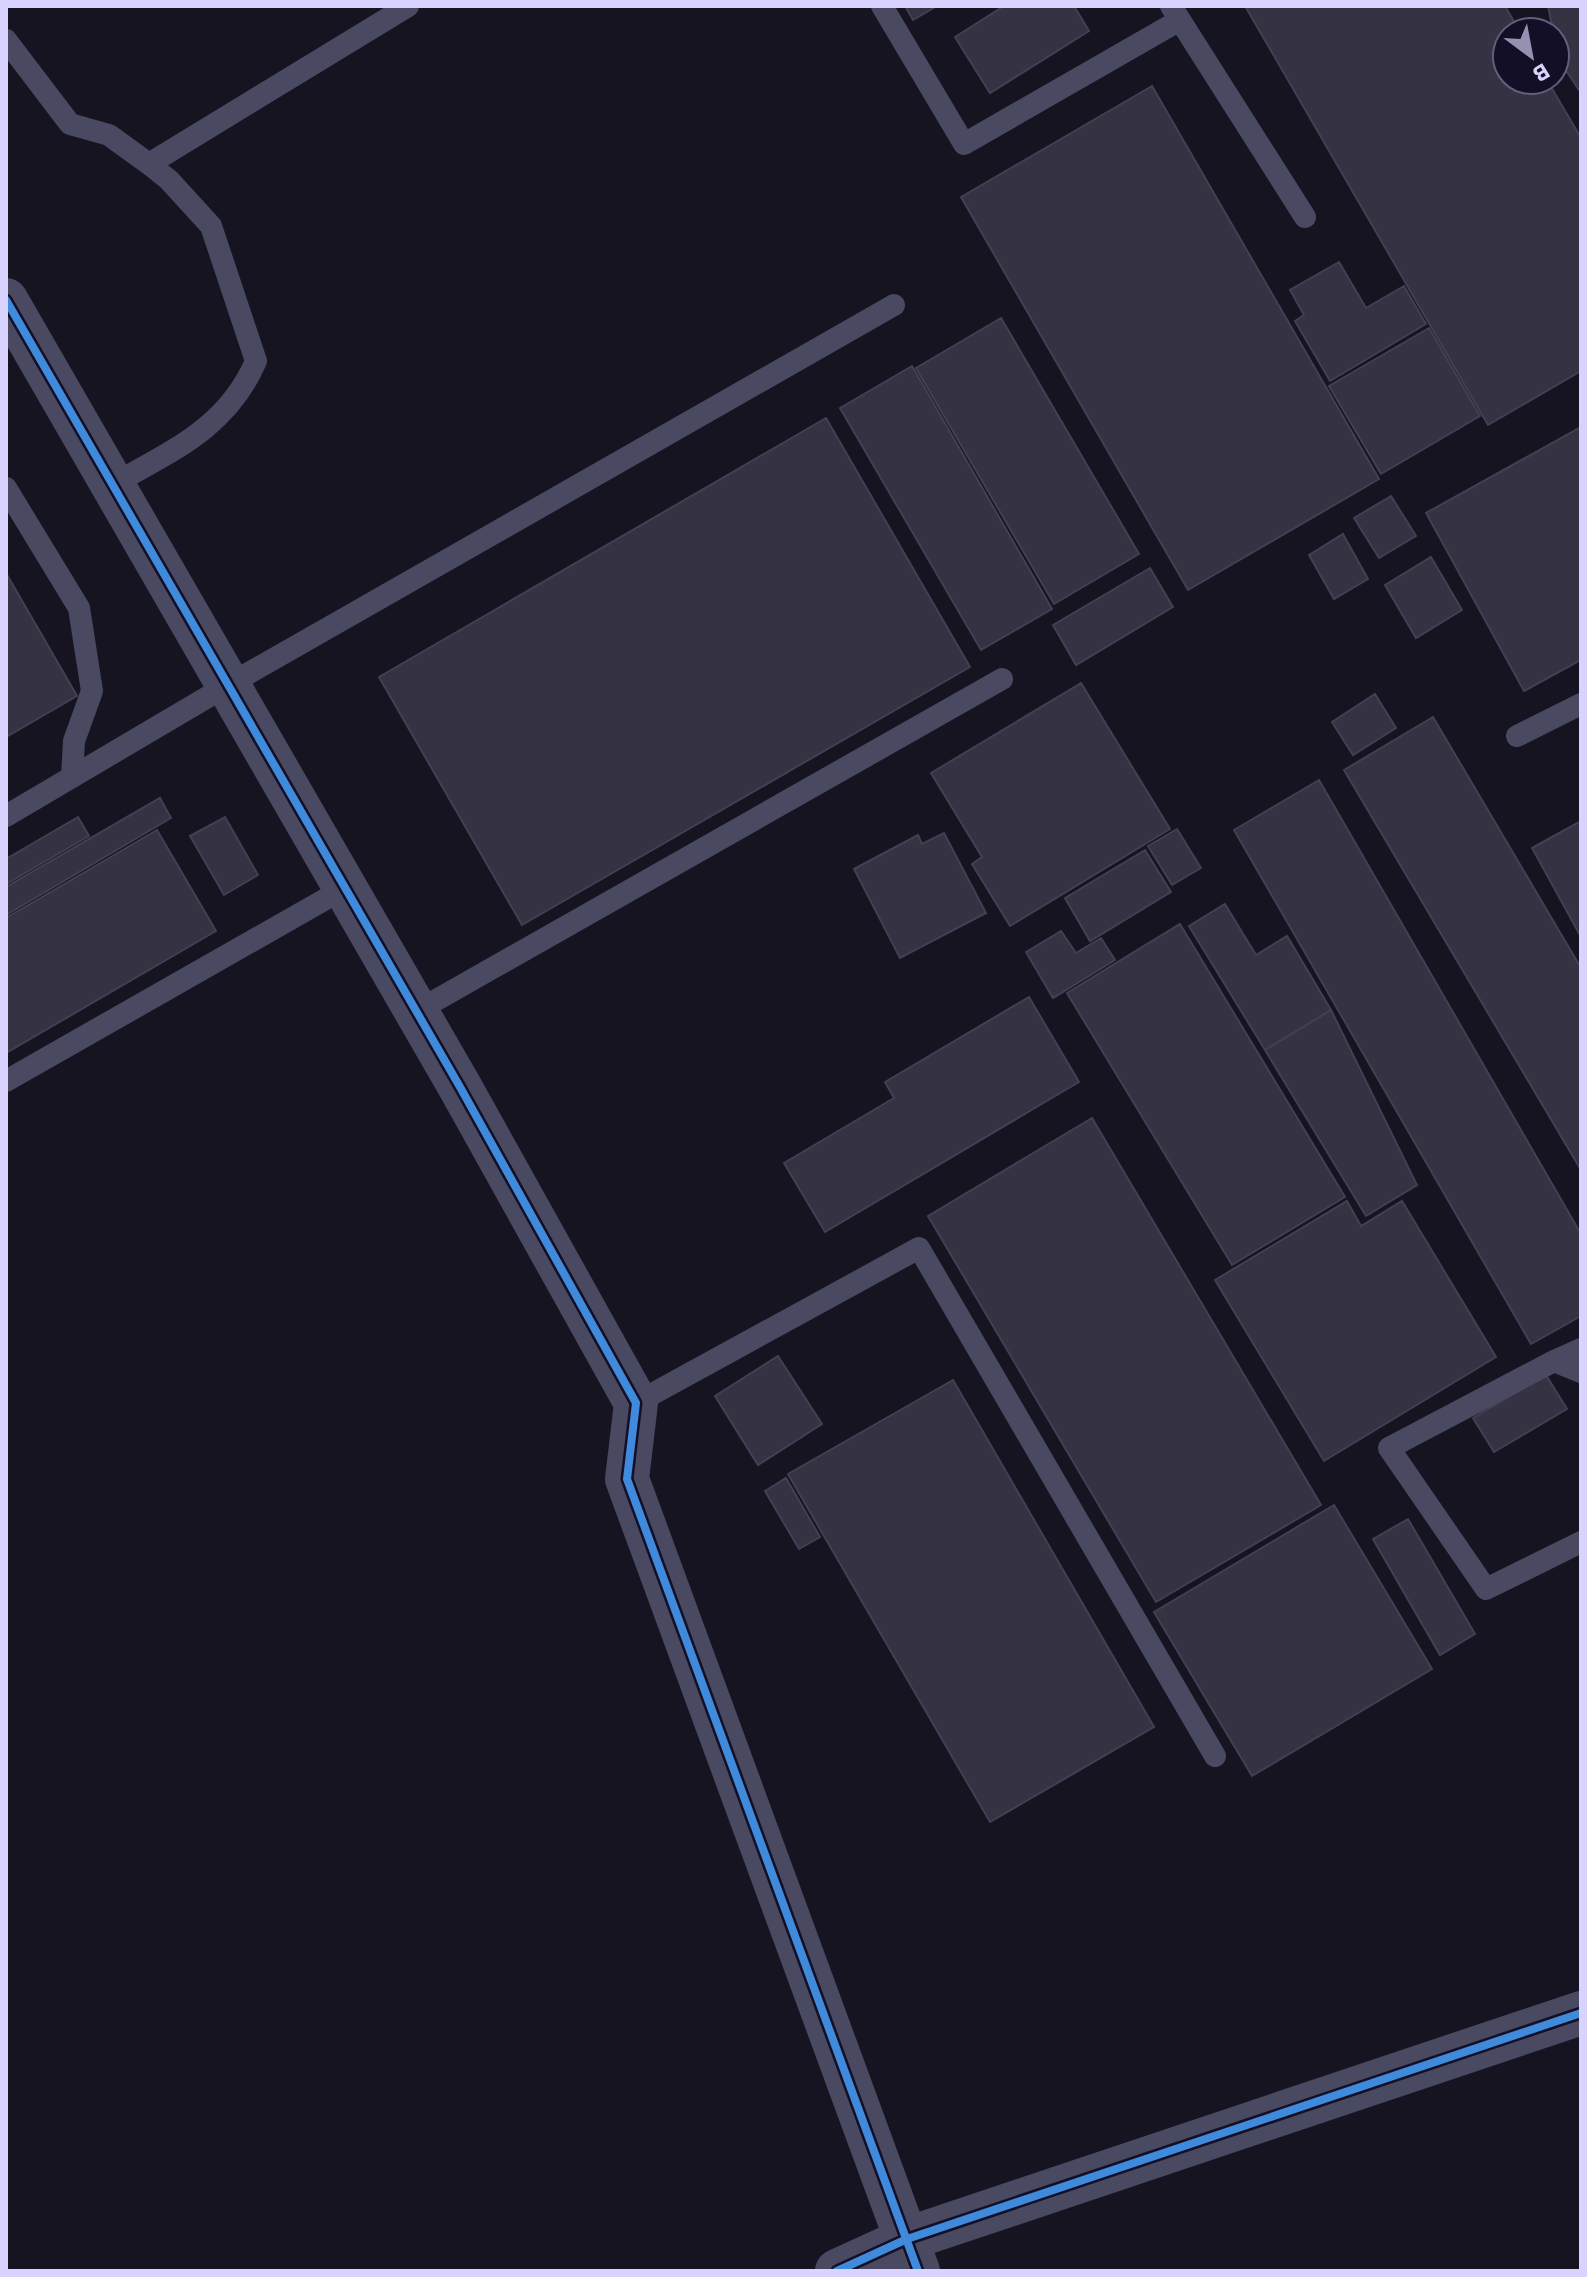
<svg xmlns="http://www.w3.org/2000/svg" width="1587" height="2277" viewBox="0 0 1587 2277" font-family="'IBM Plex Sans',sans-serif">
	<style>
		.building { fill: #343243; stroke: #433f54; stroke-width: 2 }
		.lines { fill: none; stroke-linecap: round; stroke-linejoin: round }
		.lane { stroke: #4a4962; stroke-width: 22 }
		.street { stroke: #4a4962; stroke-width: 44 }
		.cycleway-casing { stroke: #130f26; stroke-width: 13 }
		.cycleway { stroke: #408adc; stroke-width: 8 }
	</style>
	<rect width="100%" height="100%" fill="#161421"/>
	<path class="building" d="M905,6H937L913,20Z
		M1004,6H1074L1089,31L990,93L955,37Z
		M1245,6H1505L1520,32H1507V80H1547L1581,138V371L1488,425Z
		M1548,6H1581V93L1559,60Z
		M1152,86L1379,479L1188,590L961,197Z
		M1339,262L1366,308L1404,286L1426,324L1330,381L1295,321L1304,315L1290,290Z
		M1001,318L1139,554L1054,604L916,368Z
		M1429,328L1480,416L1381,474L1329,386Z
		M912,366L1052,609L981,650L840,408Z
		M826,418L970,667L522,925L379,677Z
		M1581,427V660L1524,691L1426,513Z
		M1391,496L1416,536L1379,558L1354,518Z
		M1343,534L1368,579L1334,599L1309,555Z
		M1431,557L1462,610L1416,638L1385,585Z
		M1150,568L1173,607L1076,665L1053,625Z
		M6,573L77,696L6,737Z
		M1081,683L1170,829L1010,926L972,864L982,857L931,773Z
		M1375,694L1396,728L1353,755L1332,722Z
		M1433,717L1581,968V1170L1344,770Z
		M1319,780L1581,1234V1316L1531,1344L1234,830Z
		M160,798L171,818L6,915V887Z
		M78,817L89,836L6,884V859Z
		M225,817L258,875L224,895L190,836Z
		M1581,821V937L1532,848Z
		M1177,829L1201,868L1172,885L1148,846Z
		M157,830L216,931L6,1053V918Z
		M944,833L986,913L900,958L854,869L918,835L922,844Z
		M1145,850L1171,892L1090,941L1065,898Z
		M1225,904L1256,955L1287,936L1331,1010L1265,1050L1189,926Z
		M1180,924L1345,1197L1232,1265L1067,993Z
		M1061,931L1076,953L1101,938L1115,960L1053,998L1026,952Z
		M1029,997L1079,1082L825,1232L784,1163L894,1098L885,1082Z
		M1331,1010L1417,1185L1366,1216L1265,1050Z
		M1092,1118L1321,1505L1156,1602L928,1216Z
		M1347,1201L1361,1226L1402,1201L1496,1357L1324,1461L1215,1280Z
		M778,1356L822,1424L758,1465L715,1396Z
		M1546,1375L1567,1409L1494,1452L1473,1418Z
		M953,1380L1154,1727L990,1822L788,1474Z
		M786,1478L820,1537L799,1549L765,1491Z
		M1334,1505L1432,1669L1252,1776L1154,1612Z
		M1408,1519L1475,1634L1440,1655L1373,1539Z"/>
	<g class="lines">
		<path class="lane" d="M882,6L964,144L1180,20
			M1171,6L1305,217
			M6,40L70,124L109,135L149,164L169,180L211,226L256,361C227,428 173,450 112,485
			M149,164L408,6
			M6,488L79,608L92,691L74,741L72,777
			M1517,736L1581,704
			M6,816L228,685L894,305
			M417,1011L1002,679
			M6,1081L345,888
			M1581,1349L1554,1361L1581,1372
			M1554,1361L1389,1448L1486,1589L1581,1542
			M636,1403L919,1248L1215,1756"/>
		<path class="street" d="M6,300L460,1087L636,1403L627,1479L918,2271
			M837,2271L907,2239L1581,2013"/>
		<g class="cycleway-casing">
			<path id="cycleway" d="M6,300L460,1087L636,1403L627,1479L918,2271
				M837,2271L907,2239L1581,2013"/>
		</g>
		<use href="#cycleway" class="cycleway"/>
	</g>
	<rect width="1587" height="2277" fill="none" stroke="#d9d4ff" stroke-width="16"/>
	<g transform="translate(1531 56) rotate(148)"><circle r="38" fill="#130f26" stroke="#625e7d" stroke-width="2"/>
	<path d="M0-6L14 30L0 20L-14 30Z" fill="#9591b1"/>
	<text y="-12" font-size="22" font-weight="bold" text-anchor="middle" fill="#d9d4ff">B</text>
	</g>
</svg>
